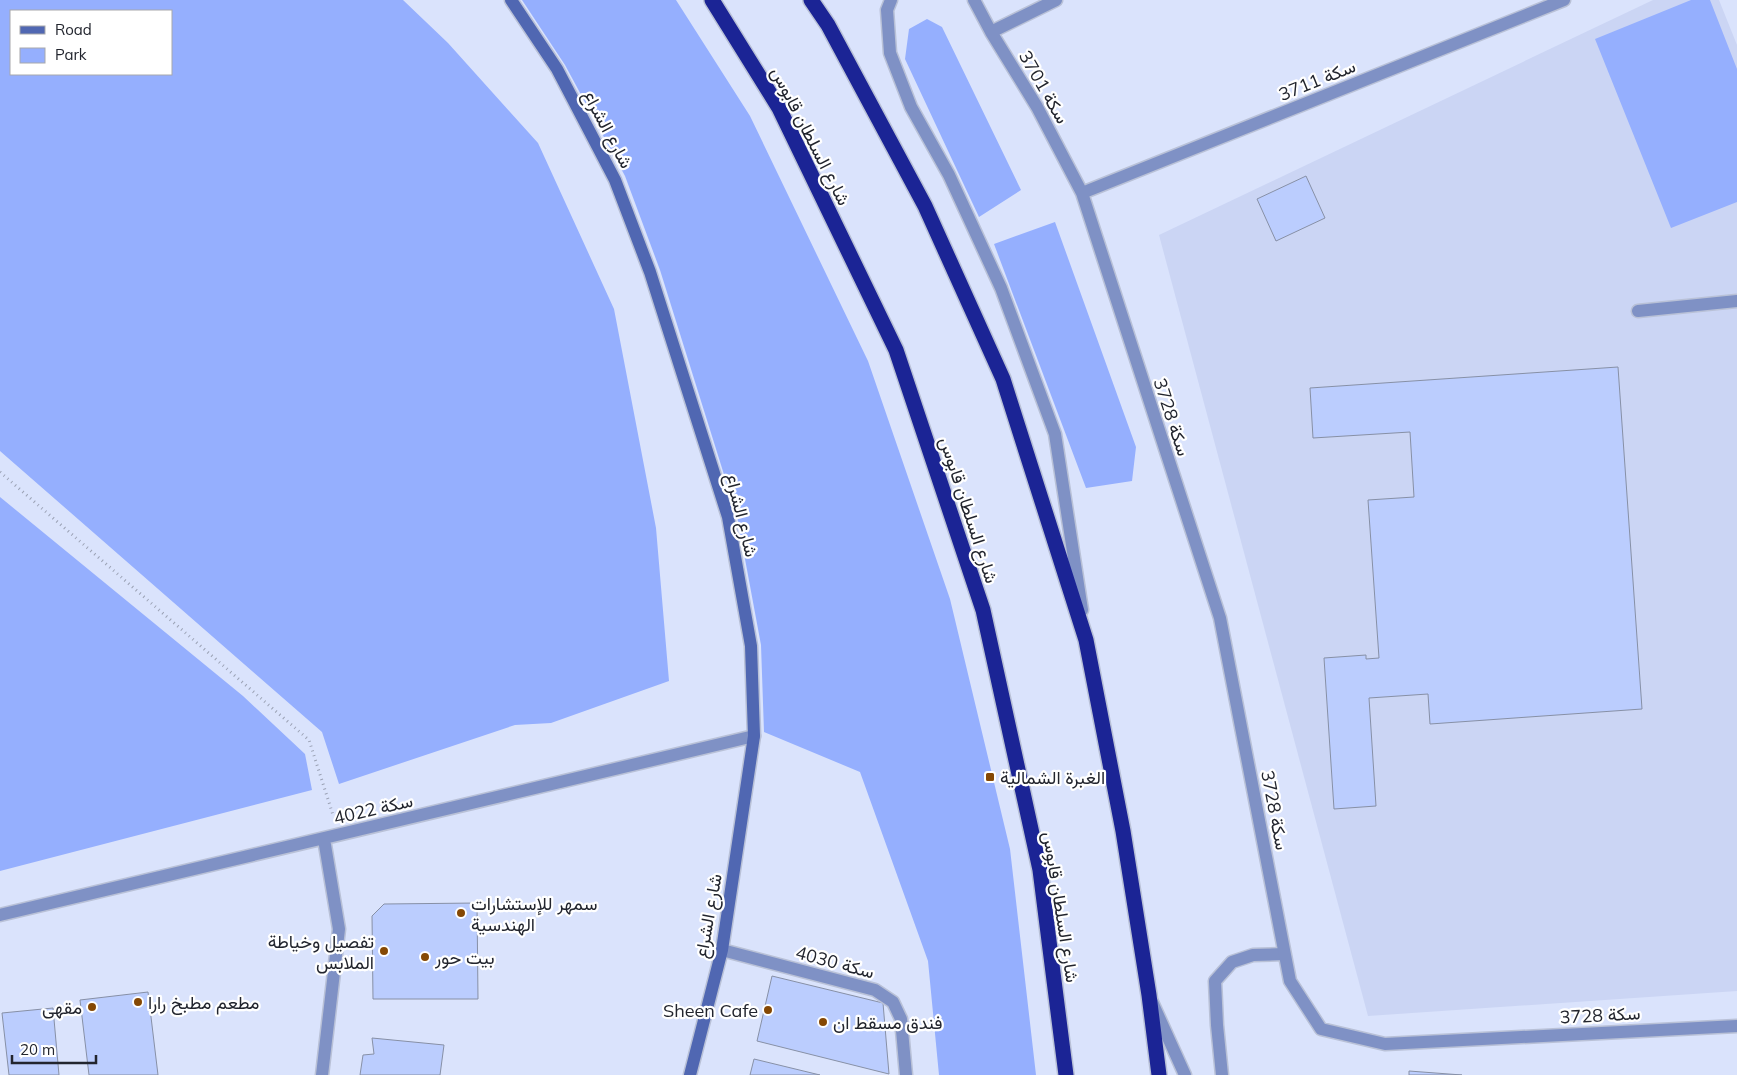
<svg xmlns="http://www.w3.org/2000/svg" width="1737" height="1075" viewBox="0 0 1737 1075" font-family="Mulish,Vazirmatn,sans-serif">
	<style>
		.built { fill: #cbd5f4 }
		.green { fill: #95affe; fill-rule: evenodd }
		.building { fill: #bbcdfe; stroke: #8790a6 }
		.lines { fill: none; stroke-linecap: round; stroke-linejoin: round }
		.lane-casing { stroke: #b9c1d7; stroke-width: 15 }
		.street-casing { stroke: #b9c1d7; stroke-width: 15 }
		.secondary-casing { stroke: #b9c1d7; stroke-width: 15 }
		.highway-casing { stroke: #b9c1d7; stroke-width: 18 }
		.path { stroke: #9ba2b5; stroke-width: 3; stroke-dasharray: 1 4; stroke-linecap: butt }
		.lane { stroke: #7f91c5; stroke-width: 12 }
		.street { stroke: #7f91c5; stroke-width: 12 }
		.secondary { stroke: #5067b2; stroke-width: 12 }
		.highway { stroke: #1b2495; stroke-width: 15 }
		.poi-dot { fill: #854804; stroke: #fff; stroke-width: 2 }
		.labels { text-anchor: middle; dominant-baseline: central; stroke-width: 4.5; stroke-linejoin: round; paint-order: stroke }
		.street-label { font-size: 18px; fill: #22252e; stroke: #fff }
		.poi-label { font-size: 18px; fill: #22252e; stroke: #fff; text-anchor: start }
	</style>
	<rect width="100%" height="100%" fill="#dae3fc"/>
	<path class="built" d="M1653,0H1719L1737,45V991L1368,1016L1159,235Z"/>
	<path class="green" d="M0,0H403L448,43L538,143L614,309L656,528L669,681L551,723L515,725L339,784L322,732L0,451ZM11,11H171V74H11Z
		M522,0H676L750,116L868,361L950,599L1010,849L1036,1075H939L928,961L860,772L764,732L761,645L737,516L660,270L625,176L565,65Z
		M1691,0H1710L1737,69V202L1671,228L1595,39Z
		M927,19L942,27L1021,190L979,217L905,59L909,29Z
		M1055,222L1136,447L1132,481L1086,488L994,244Z
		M0,497L243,696L305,754L312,790L0,871Z"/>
	<path class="building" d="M1306,176L1325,218L1276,241L1257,199Z
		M1618,367L1642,709L1430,724L1428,694L1369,698L1376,806L1334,809L1324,658L1366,655V659L1379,658L1368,500L1414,497L1410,432L1313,438L1310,388Z
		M477,903L478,999H373L372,916L384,904Z
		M772,976L883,1003L889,1074L757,1041Z
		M148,992L158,1075H89L80,1000Z
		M53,1008L59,1075H9L2,1013Z
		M372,1038L444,1045L440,1075H360L363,1055L374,1054Z
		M754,1059L820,1075H750Z
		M1409,1071L1462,1075H1409Z"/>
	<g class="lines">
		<g class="lane-casing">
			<path id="lane" d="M1638,311L1737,301
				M1152,1002L1185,1075
				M1222,1075L1217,1025L1215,981L1232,962L1253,955L1284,954"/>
		</g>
		<g class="street-casing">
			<path id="street" d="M891,0L887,10L890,53L911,107L949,175L1001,288L1055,434L1082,610
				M974,0L991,32L1037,107L1082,193L1220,618L1290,981L1321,1029L1385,1044L1737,1026
				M991,32L1056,0
				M1082,193L1564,0
				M0,915L754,736
				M722,950L875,990L893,1002L901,1019L906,1075
				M322,1075L339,929L324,839"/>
		</g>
		<g class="secondary-casing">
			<path id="secondary" d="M511,0L557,69L615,180L650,272L728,517L751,646L754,736L722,950L690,1075"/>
		</g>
		<g class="highway-casing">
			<path id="highway" d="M712,0L779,108L896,350L983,610L1040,870L1066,1075
				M811,0L828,25L925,206L1003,379L1086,640L1123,831L1149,995L1159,1075"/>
		</g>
		<path class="path" d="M0,472L309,740L333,815"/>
		<use href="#lane" class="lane"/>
		<use href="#street" class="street"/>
		<use href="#secondary" class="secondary"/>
		<use href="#highway" class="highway"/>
	</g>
	<g class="poi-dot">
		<rect x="985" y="772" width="10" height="10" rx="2.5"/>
		<circle cx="461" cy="913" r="5"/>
		<circle cx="384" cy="951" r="5"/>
		<circle cx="425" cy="957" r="5"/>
		<circle cx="138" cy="1002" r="5"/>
		<circle cx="92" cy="1007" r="5"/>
		<circle cx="768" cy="1010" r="5"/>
		<circle cx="823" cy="1022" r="5"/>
	</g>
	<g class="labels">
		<g class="street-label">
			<text transform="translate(1317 80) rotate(-22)">سكة 3711</text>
			<text transform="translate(1044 87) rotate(60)">سكة 3701</text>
			<text transform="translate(608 129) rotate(62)">شارع الشراع</text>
			<text transform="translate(811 136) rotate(63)">شارع السلطان قابوس</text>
			<text transform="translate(1172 417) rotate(72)">سكة 3728</text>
			<text transform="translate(969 510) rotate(72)">شارع السلطان قابوس</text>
			<text transform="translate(742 515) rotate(76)">شارع الشراع</text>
			<text transform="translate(373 809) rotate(-13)">سكة 4022</text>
			<text transform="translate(1275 810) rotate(79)">سكة 3728</text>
			<text transform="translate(1061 907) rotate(81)">شارع السلطان قابوس</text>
			<text transform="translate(708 916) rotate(-80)">شارع الشراع</text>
			<text transform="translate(835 962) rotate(15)">سكة 4030</text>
			<text transform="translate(1600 1015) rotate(-3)">سكة 3728</text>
		</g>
		<g class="poi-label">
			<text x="1000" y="777">الغبرة الشمالية</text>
			<text x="471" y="903">سمهر للإستشارات<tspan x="471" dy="21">الهندسية</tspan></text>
			<text x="374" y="941" text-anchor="end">تفصيل وخياطة<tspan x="374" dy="21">الملابس</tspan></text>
			<text x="435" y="957">بيت حور</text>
			<text x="148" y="1002">مطعم مطبخ رارا</text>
			<text x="82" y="1007" text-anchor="end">مقهى</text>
			<text x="758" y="1010" text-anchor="end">Sheen Cafe</text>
			<text x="833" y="1022">فندق مسقط ان</text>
		</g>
	</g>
	<rect x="10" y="10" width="162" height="65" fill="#ffffff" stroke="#a7a8ab"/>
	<rect x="20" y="26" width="25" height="8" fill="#5067b2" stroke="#a7a8ab"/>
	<text x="55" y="35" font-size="15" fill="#22252e">Road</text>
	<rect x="20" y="48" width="25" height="15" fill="#95affe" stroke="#a7a8ab"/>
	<text x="55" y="60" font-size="15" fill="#22252e">Park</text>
	<path d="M12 1055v8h84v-8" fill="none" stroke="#22252e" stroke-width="2.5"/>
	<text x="20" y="1055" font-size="15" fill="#22252e" stroke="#ffffff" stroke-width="4" paint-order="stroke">20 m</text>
</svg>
